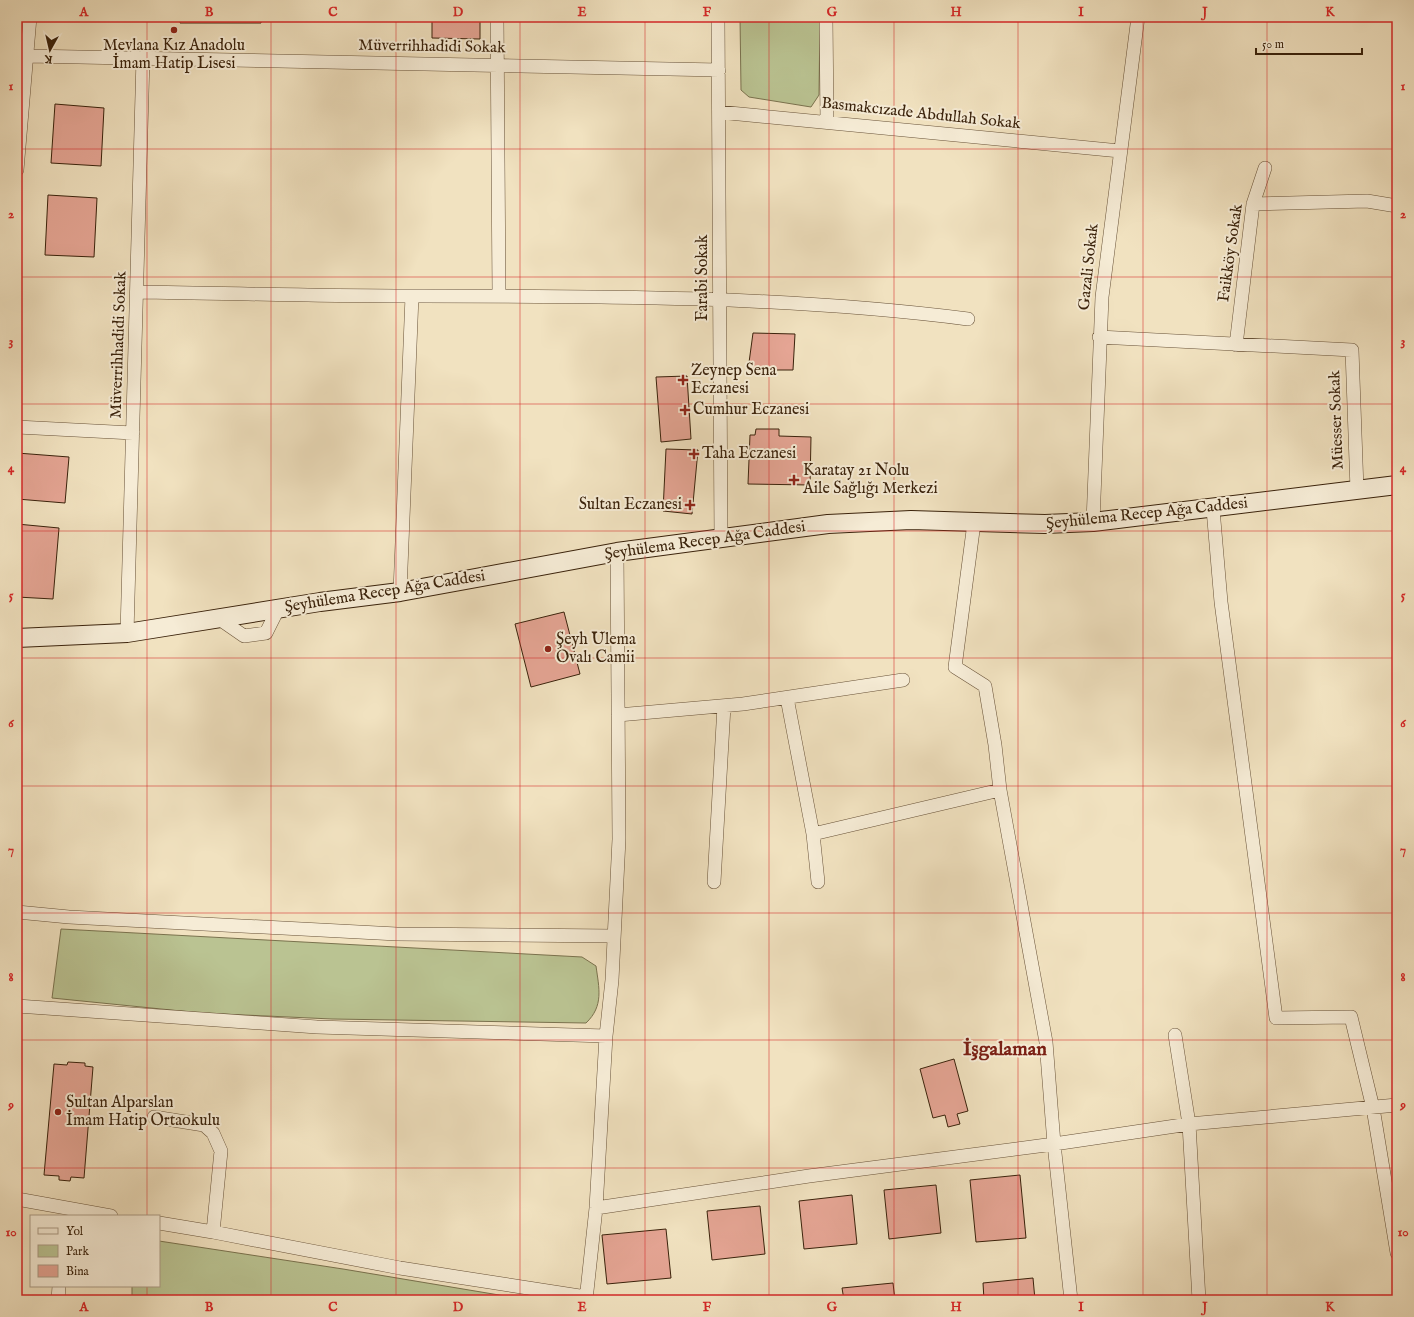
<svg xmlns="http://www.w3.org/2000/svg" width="1414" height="1317" viewBox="0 0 1414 1317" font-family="'IM FELL English',serif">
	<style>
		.green { fill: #bac392; stroke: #7a724e }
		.building { fill: #e5a594; stroke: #3a220b }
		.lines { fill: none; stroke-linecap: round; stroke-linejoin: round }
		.street-casing { stroke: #685238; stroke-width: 14 }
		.secondary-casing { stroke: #3a220b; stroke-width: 20 }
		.street { stroke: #f6ecd6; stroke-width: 13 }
		.secondary { stroke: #f6ecd6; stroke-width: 18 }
		.grid { fill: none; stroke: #d62828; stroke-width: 1; stroke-opacity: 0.55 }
		.poi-dot { fill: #8f2418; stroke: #f6ecd6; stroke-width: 1.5 }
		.labels { text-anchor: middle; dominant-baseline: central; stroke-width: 4; stroke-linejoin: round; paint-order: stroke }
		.poi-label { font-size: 16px; fill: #3a220b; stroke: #f6ecd6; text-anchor: start }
		.street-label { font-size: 16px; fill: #3a220b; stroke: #f6ecd6 }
		.district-label { font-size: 20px; font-weight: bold; fill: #7a1f14; stroke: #f6ecd6 }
		.neatline { fill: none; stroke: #d62828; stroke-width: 1.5 }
		.grid-label { font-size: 13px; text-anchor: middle; font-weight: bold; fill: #d62828 }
	</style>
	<rect width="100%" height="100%" fill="#f1e2c0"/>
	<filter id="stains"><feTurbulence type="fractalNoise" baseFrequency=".005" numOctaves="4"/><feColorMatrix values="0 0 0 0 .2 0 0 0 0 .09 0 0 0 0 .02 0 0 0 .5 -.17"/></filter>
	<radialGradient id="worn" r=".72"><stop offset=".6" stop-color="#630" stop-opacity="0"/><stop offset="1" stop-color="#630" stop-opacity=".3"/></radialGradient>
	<path class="green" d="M740,17H820L819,95L811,107L749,97L741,90Z
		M61,929L582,957L596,966C599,988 604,1006 586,1023L332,1019L201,1013L52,998Z
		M159,1241L343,1269L529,1300H132V1286H159Z"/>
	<path class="building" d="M173,17H274L273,19H261V23H180L181,18Z
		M432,17H477L480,18V39L432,38Z
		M55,104L104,108L101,166L51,163Z
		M48,195L97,198L94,257L45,255Z
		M753,333L795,334L793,370H748Z
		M687,376L691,439L661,442L656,377Z
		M756,429H779V436L811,437L810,485L748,484L750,435H755Z
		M666,449L698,450L692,514L663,511Z
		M17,453L69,457L65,503L17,499Z
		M17,524L59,528L53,599L17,597Z
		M564,612L580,674L531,687L515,624Z
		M954,1059L968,1111L957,1114L960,1124L948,1127L945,1115L933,1118L920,1069Z
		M68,1062L85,1063V1066L93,1067L84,1178L71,1177L70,1181L59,1180V1176L44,1175L54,1064L67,1065Z
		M1020,1175L1026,1238L976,1242L970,1180Z
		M936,1185L941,1233L889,1239L884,1190Z
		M852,1195L857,1244L804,1249L799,1201Z
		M760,1206L765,1254L712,1260L707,1211Z
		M666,1229L671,1278L607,1284L602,1235Z
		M1033,1278L1035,1300H984L983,1283Z
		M893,1283L895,1300H844L842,1288Z"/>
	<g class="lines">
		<g class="street-casing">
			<path id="street" d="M497,17L499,295
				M718,17L721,540
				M826,17L827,122
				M28,56L719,70
				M719,112L1120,151
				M17,170L30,17
				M1253,204L1367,201L1397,206
				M137,292C223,293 310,296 396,296C585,296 780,295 968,319
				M1099,337L1352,350L1357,490
				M1236,345L1253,204L1265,168
				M17,427L133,433
				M1213,509L1221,602L1276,1018L1351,1017L1373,1108L1397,1253
				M1093,522L1102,297L1138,17
				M400,592L412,296
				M218,618L244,636L266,633L278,609
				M127,633L143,58
				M787,698L813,834L818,882
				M618,715L743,704L903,680
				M813,834L1000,790
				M714,882L724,706
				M17,912L69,917L397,934L614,936
				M17,1006L317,1027L606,1036
				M1175,1035L1189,1124L1199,1300
				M154,1117L204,1125L213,1133L221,1151L213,1232
				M17,1199L111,1216
				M596,1208L809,1176L1054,1144L1046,1042L1000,790L995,745L985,686L955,667L974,523
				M159,1223L213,1232L400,1268L586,1297
				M58,1300L59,1286
				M586,1300L596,1208L606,1036L612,980L619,839L617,552
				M1071,1300L1054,1144L1189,1124L1397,1105"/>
		</g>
		<g class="secondary-casing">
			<path id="secondary" d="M17,638L127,633L320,602L400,592L617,552L828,524L911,520L1045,524L1093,522L1397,485"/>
		</g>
		<use href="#street" class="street"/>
		<use href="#secondary" class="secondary"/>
	</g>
	<path class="grid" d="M147,17V1216M271,17V1300M396,17V1300M520,17V1300M645,17V1300M769,17V1300M894,17V1300M1018,17V1300M1143,17V1300M1267,17V1300M17,149H1397M17,277H1397M17,404H1397M17,531H1397M17,658H1397M17,786H1397M17,913H1397M17,1040H1397M17,1168H1397M147,1286V1300"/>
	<g class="poi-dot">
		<circle cx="174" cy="30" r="4"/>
		<path d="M681 374h4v4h4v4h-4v4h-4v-4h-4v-4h4z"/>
		<path d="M683 404h4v4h4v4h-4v4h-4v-4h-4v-4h4z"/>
		<path d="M692 448h4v4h4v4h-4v4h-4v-4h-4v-4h4z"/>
		<path d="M792 474h4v4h4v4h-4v4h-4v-4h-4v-4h4z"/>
		<path d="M688 499h4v4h4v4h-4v4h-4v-4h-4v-4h4z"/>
		<circle cx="548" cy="649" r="4"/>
		<circle cx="58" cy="1112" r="4"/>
	</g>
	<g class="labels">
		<g class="poi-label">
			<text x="174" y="46" text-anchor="middle">Mevlana Kız Anadolu<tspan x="174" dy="18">İmam Hatip Lisesi</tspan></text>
			<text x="691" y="371">Zeynep Sena<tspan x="691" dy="18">Eczanesi</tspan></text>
			<text x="693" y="410">Cumhur Eczanesi</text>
			<text x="702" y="454">Taha Eczanesi</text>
			<text x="803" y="471">Karatay 21 Nolu<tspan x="803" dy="18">Aile Sağlığı Merkezi</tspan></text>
			<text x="682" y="505" text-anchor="end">Sultan Eczanesi</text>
			<text x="556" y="640">Şeyh Ulema<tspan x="556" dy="18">Ovalı Camii</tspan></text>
			<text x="66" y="1103">Sultan Alparslan<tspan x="66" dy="18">İmam Hatip Ortaokulu</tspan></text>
		</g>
		<g class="street-label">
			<text transform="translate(432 47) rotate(1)">Müverrihhadidi Sokak</text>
			<text transform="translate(921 114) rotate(6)">Basmakcızade Abdullah Sokak</text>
			<text transform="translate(1231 253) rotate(-82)">Faikköy Sokak</text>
			<text transform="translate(1089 267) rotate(-84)">Gazali Sokak</text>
			<text transform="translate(703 278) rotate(-90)">Farabi Sokak</text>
			<text transform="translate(119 345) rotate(-88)">Müverrihhadidi Sokak</text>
			<text transform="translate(1337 420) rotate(-92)">Müesser Sokak</text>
			<text transform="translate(1147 514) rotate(-6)">Şeyhülema Recep Ağa Caddesi</text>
			<text transform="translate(705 541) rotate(-8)">Şeyhülema Recep Ağa Caddesi</text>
			<text transform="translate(385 592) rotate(-9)">Şeyhülema Recep Ağa Caddesi</text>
		</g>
		<g class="district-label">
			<text x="1005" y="1049">İşgalaman</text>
		</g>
	</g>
	<rect width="1414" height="1317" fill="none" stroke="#f1e2c0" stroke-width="44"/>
	<rect x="30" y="1215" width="130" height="72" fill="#f6ecd6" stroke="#ab9b85"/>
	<rect x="38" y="1228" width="20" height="6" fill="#f6ecd6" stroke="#ab9b85"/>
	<text x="66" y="1235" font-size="12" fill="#3a220b">Yol</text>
	<rect x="38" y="1245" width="20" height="12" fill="#bac392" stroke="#ab9b85"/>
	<text x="66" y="1255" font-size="12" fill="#3a220b">Park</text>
	<rect x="38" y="1265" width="20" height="12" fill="#e5a594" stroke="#ab9b85"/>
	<text x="66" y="1275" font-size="12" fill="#3a220b">Bina</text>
	<g transform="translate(50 50) rotate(188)" stroke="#f6ecd6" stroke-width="3" paint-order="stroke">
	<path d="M0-3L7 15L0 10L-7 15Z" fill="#3a220b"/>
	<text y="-6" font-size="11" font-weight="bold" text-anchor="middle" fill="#3a220b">K</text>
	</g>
	<path d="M1256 48v6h106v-6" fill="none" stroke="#3a220b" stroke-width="2"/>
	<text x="1262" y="48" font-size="12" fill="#3a220b" stroke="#f6ecd6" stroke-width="3" paint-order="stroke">50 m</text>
	<rect x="22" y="22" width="1370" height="1273" class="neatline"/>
	<g class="grid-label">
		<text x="84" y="16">A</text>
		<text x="209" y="16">B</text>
		<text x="333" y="16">C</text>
		<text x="458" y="16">D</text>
		<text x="582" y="16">E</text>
		<text x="707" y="16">F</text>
		<text x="832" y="16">G</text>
		<text x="956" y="16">H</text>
		<text x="1081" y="16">I</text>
		<text x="1205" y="16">J</text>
		<text x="1330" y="16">K</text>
		<text x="11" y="90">1</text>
		<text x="1403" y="90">1</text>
		<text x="11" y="218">2</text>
		<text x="1403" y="218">2</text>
		<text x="11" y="345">3</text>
		<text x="1403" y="345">3</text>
		<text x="11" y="472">4</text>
		<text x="1403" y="472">4</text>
		<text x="11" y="599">5</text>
		<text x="1403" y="599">5</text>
		<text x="11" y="727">6</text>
		<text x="1403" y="727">6</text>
		<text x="11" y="854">7</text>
		<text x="1403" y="854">7</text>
		<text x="11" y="981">8</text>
		<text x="1403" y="981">8</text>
		<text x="11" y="1109">9</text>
		<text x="1403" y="1109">9</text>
		<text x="11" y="1236">10</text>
		<text x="1403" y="1236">10</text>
		<text x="84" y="1311">A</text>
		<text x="209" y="1311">B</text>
		<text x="333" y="1311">C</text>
		<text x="458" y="1311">D</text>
		<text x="582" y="1311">E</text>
		<text x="707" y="1311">F</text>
		<text x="832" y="1311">G</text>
		<text x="956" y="1311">H</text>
		<text x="1081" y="1311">I</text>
		<text x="1205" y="1311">J</text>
		<text x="1330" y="1311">K</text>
	</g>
	<rect width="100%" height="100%" filter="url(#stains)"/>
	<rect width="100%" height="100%" fill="url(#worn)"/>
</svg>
